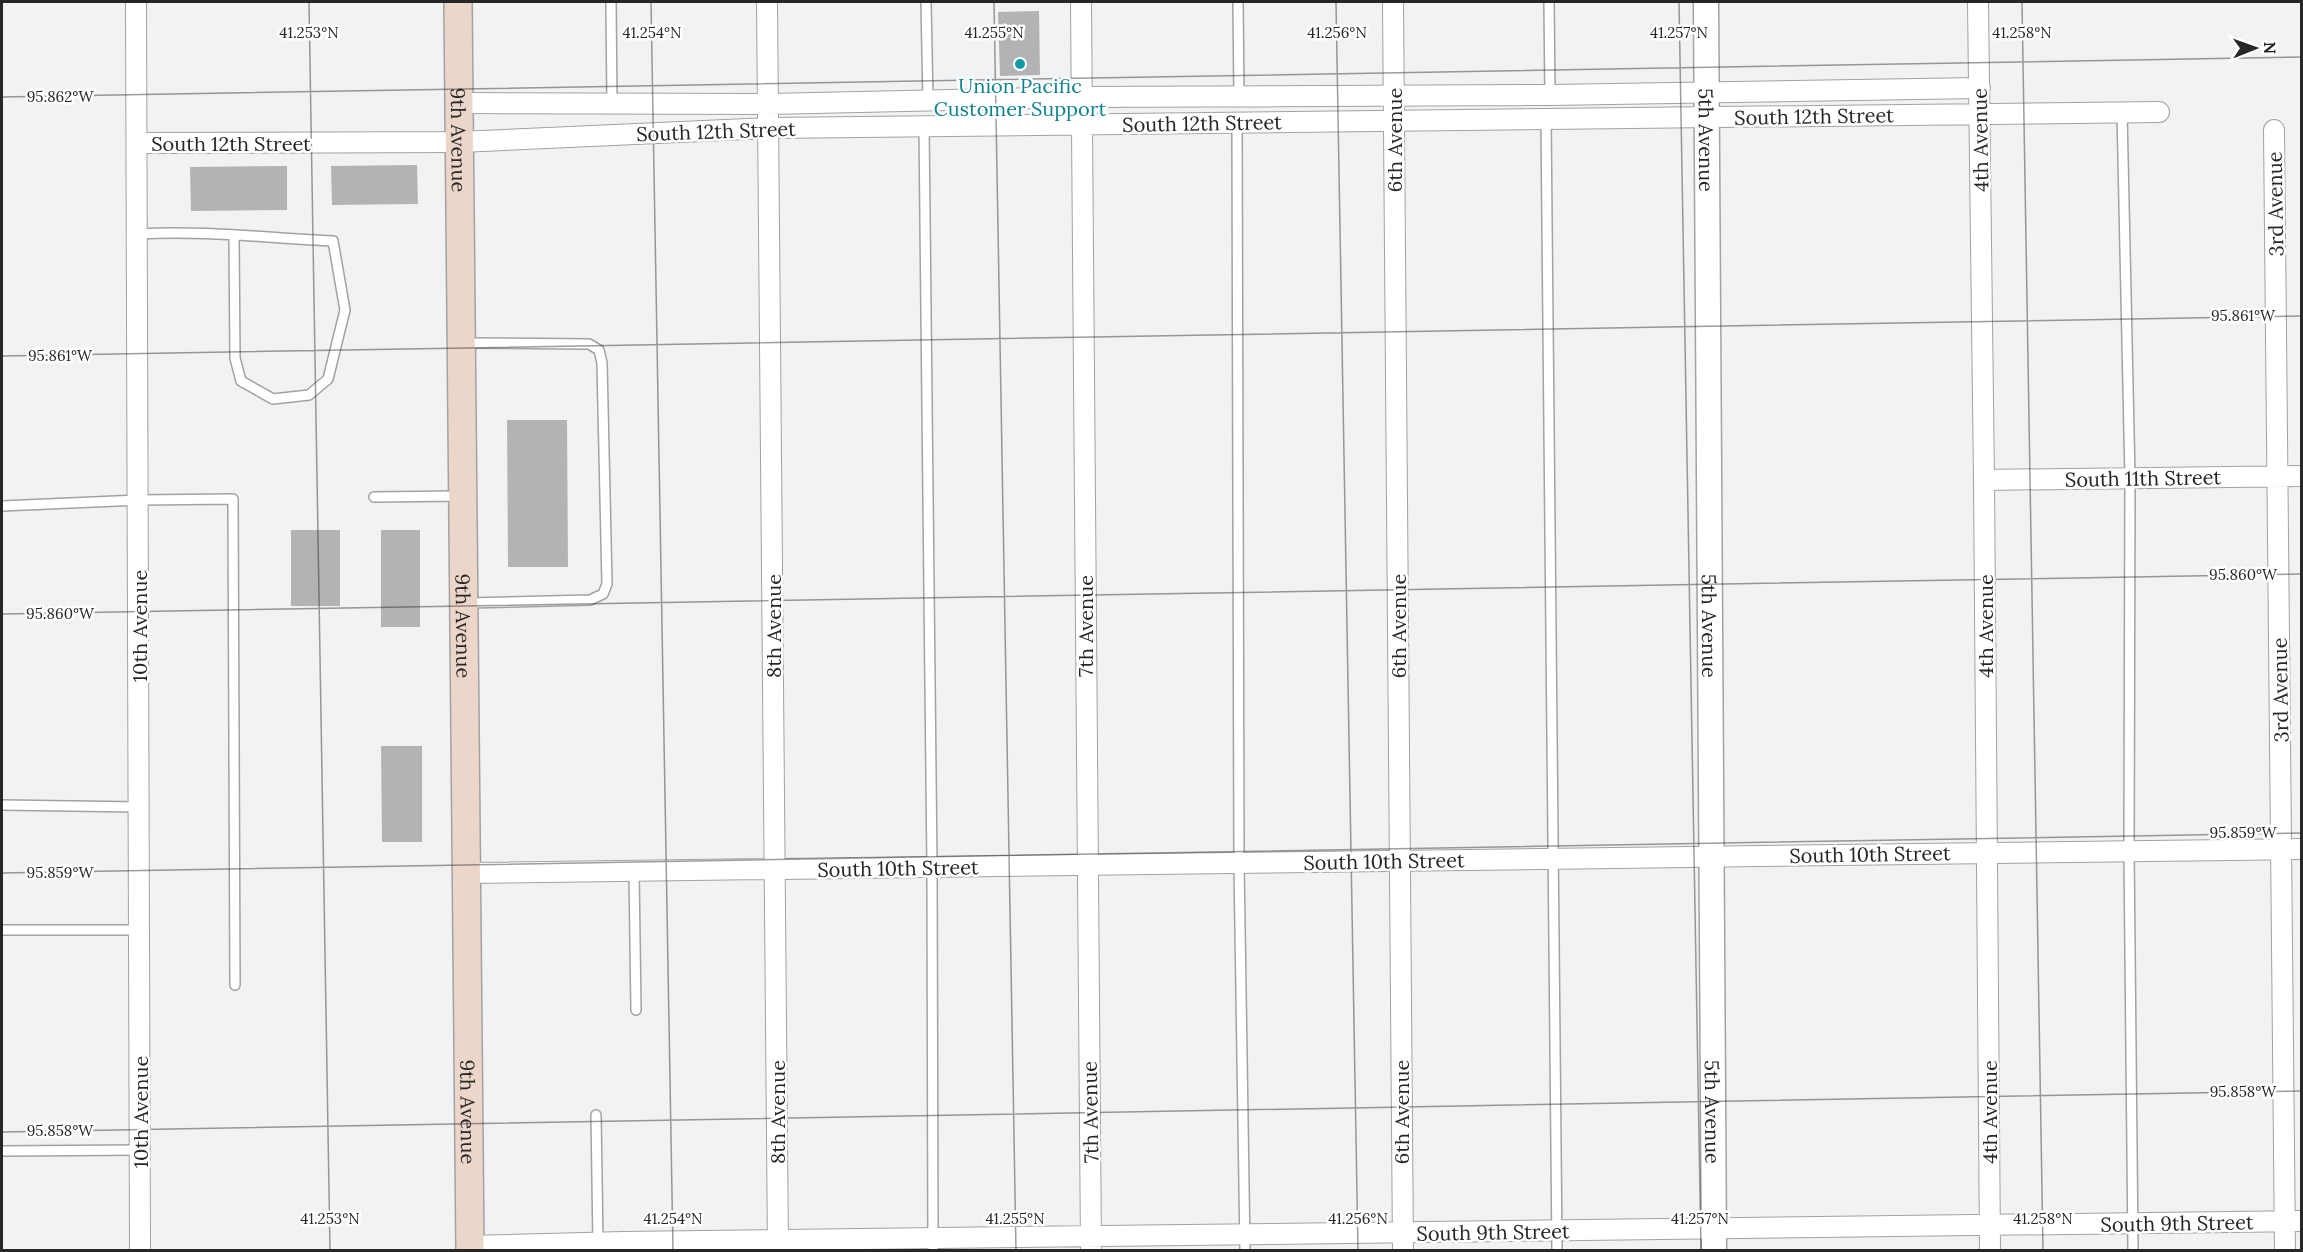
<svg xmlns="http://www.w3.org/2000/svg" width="2303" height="1252" viewBox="0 0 2303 1252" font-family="Lora,serif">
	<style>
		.building { fill: #b3b3b5 }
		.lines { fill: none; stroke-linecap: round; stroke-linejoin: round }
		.service-casing { stroke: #a2a2a5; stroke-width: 12 }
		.minor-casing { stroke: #a2a2a5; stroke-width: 22 }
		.tertiary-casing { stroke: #a2a2a5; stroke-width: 27 }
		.secondary-casing { stroke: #a2a2a5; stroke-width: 30 }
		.service { stroke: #fff; stroke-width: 9 }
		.minor { stroke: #fff; stroke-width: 20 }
		.tertiary { stroke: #fff; stroke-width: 24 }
		.secondary { stroke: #ecd6ca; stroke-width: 27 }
		.ticks { fill: none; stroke: #262627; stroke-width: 1.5; stroke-opacity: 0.45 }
		.culture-dot { fill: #0f9aa8; stroke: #fff; stroke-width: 2 }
		.labels { text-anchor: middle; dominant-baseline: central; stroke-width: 5; stroke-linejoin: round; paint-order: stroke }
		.culture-label { font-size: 20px; fill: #0d838f; stroke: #fff }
		.street-label { font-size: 20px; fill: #262627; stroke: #fff }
		.ticks-label { font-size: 15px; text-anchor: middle; fill: #262627; stroke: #fff; stroke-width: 5; stroke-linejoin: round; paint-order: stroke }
	</style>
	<rect width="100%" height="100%" fill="#f1f2f4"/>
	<path class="building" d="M1039,11L1040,75L1000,76L998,12Z
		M417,165L418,204L332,205L331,166Z
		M287,166V210L191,211L190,167Z
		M507,420H567L568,567H508Z
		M291,530H340V606H291Z
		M381,530H420V627H381Z
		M381,746H422V842H382Z"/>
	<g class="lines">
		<g class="service-casing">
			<path id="service" d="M611,2L612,104
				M926,2L928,100
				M1238,2L1239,96
				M1549,2L1550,95
				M2122,112L2130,478L2129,851L2133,1250
				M1546,119L1557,1250
				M1237,123L1239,863L1245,1250
				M924,126L932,867L933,1250
				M138,234C202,230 268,238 333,241L345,310L328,379L309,395L273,399L241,381L235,358L234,236
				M464,343L589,344L599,350L602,363L607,584L603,594L590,600L466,603
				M374,497L460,496
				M2,506L139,500L233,499L235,985
				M2,805L139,807
				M634,871L636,1010
				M2,930H139
				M596,1115L598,1243
				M2,1151L140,1150"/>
		</g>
		<g class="minor-casing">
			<path id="minor" d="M136,2L140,1250
				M767,2L778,1250
				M1081,2L1091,1250
				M1393,2L1403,1250
				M1978,2L1984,480L1990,1250
				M458,103L768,104L1081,97L1550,95L1980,88
				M2274,130L2285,1250
				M137,143L460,142L770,128L2159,112
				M1984,480L2302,476
				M466,873L2302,849
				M469,1246L623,1242L2302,1221"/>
		</g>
		<g class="tertiary-casing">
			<g id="tertiary">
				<path id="s1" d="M1706,2L1714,1250"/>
			</g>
		</g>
		<g class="secondary-casing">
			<g id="secondary">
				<path id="s2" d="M458,2L470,1250"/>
			</g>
		</g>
		<use href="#service" class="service"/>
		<use href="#minor" class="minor"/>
		<use href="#tertiary" class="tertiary"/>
		<use href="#secondary" class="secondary"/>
	</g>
	<path class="ticks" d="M309,2L330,1250M651,2L673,1250M994,2L1016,1250M1336,2L1358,1250M1679,2L1701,1250M2022,2L2043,1250M2,97L2302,57M2,356L2302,316M2,614L2302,574M2,873L2302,833M2,1132L2302,1091"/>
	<circle class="culture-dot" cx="1020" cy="64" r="6"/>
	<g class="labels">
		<g class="culture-label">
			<text x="1020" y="85">Union Pacific<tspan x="1020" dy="23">Customer Support</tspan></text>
		</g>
		<g class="street-label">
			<text transform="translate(1814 116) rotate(-1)">South 12th Street</text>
			<text transform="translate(1202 123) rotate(-1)">South 12th Street</text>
			<text transform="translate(716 131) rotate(-2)">South 12th Street</text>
			<text stroke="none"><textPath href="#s2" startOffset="138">9th Avenue</textPath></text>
			<text transform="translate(1394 140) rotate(-90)">6th Avenue</text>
			<text stroke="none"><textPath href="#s1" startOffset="138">5th Avenue</textPath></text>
			<text transform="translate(1980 140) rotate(-91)">4th Avenue</text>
			<text x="231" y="143">South 12th Street</text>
			<text transform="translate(2275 204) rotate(-91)">3rd Avenue</text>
			<text transform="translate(2143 478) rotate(-1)">South 11th Street</text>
			<text transform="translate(139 626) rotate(-90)">10th Avenue</text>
			<text stroke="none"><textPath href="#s2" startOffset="624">9th Avenue</textPath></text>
			<text transform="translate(773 626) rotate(-90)">8th Avenue</text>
			<text transform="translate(1085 626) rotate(-90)">7th Avenue</text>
			<text transform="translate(1398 626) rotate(-90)">6th Avenue</text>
			<text stroke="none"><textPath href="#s1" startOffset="624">5th Avenue</textPath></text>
			<text transform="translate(1985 626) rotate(-90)">4th Avenue</text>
			<text transform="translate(2280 690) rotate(-91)">3rd Avenue</text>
			<text transform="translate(1870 854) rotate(-1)">South 10th Street</text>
			<text transform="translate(1384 861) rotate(-1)">South 10th Street</text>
			<text transform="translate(898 868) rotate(-1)">South 10th Street</text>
			<text transform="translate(140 1112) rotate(-90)">10th Avenue</text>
			<text stroke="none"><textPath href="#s2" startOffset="1110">9th Avenue</textPath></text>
			<text transform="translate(777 1112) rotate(-90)">8th Avenue</text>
			<text transform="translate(1090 1112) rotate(-91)">7th Avenue</text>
			<text transform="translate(1401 1112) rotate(-90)">6th Avenue</text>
			<text stroke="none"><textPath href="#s1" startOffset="1110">5th Avenue</textPath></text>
			<text transform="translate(1989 1112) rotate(-90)">4th Avenue</text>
			<text transform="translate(2177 1223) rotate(-1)">South 9th Street</text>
			<text transform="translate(1493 1232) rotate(-1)">South 9th Street</text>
		</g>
	</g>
	<g class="ticks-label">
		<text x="309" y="38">41.253°N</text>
		<text x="652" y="38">41.254°N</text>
		<text x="994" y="38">41.255°N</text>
		<text x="1337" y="38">41.256°N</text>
		<text x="1679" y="38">41.257°N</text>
		<text x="2022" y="38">41.258°N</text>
		<text x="60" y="102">95.862°W</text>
		<text x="2243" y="321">95.861°W</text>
		<text x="60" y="361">95.861°W</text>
		<text x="2243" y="580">95.860°W</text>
		<text x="60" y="619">95.860°W</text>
		<text x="2243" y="838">95.859°W</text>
		<text x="60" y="878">95.859°W</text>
		<text x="2243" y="1097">95.858°W</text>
		<text x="60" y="1136">95.858°W</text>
		<text x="330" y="1224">41.253°N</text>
		<text x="673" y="1224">41.254°N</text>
		<text x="1015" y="1224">41.255°N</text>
		<text x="1358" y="1224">41.256°N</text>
		<text x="1700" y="1224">41.257°N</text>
		<text x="2043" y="1224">41.258°N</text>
	</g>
	<rect width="2303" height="1252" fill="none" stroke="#262627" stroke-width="6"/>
	<g transform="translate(2255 48) rotate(89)" stroke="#ffffff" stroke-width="4.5" paint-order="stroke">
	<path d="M0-4.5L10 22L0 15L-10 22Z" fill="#262627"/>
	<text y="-9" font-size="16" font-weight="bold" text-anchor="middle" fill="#262627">N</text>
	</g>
</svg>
